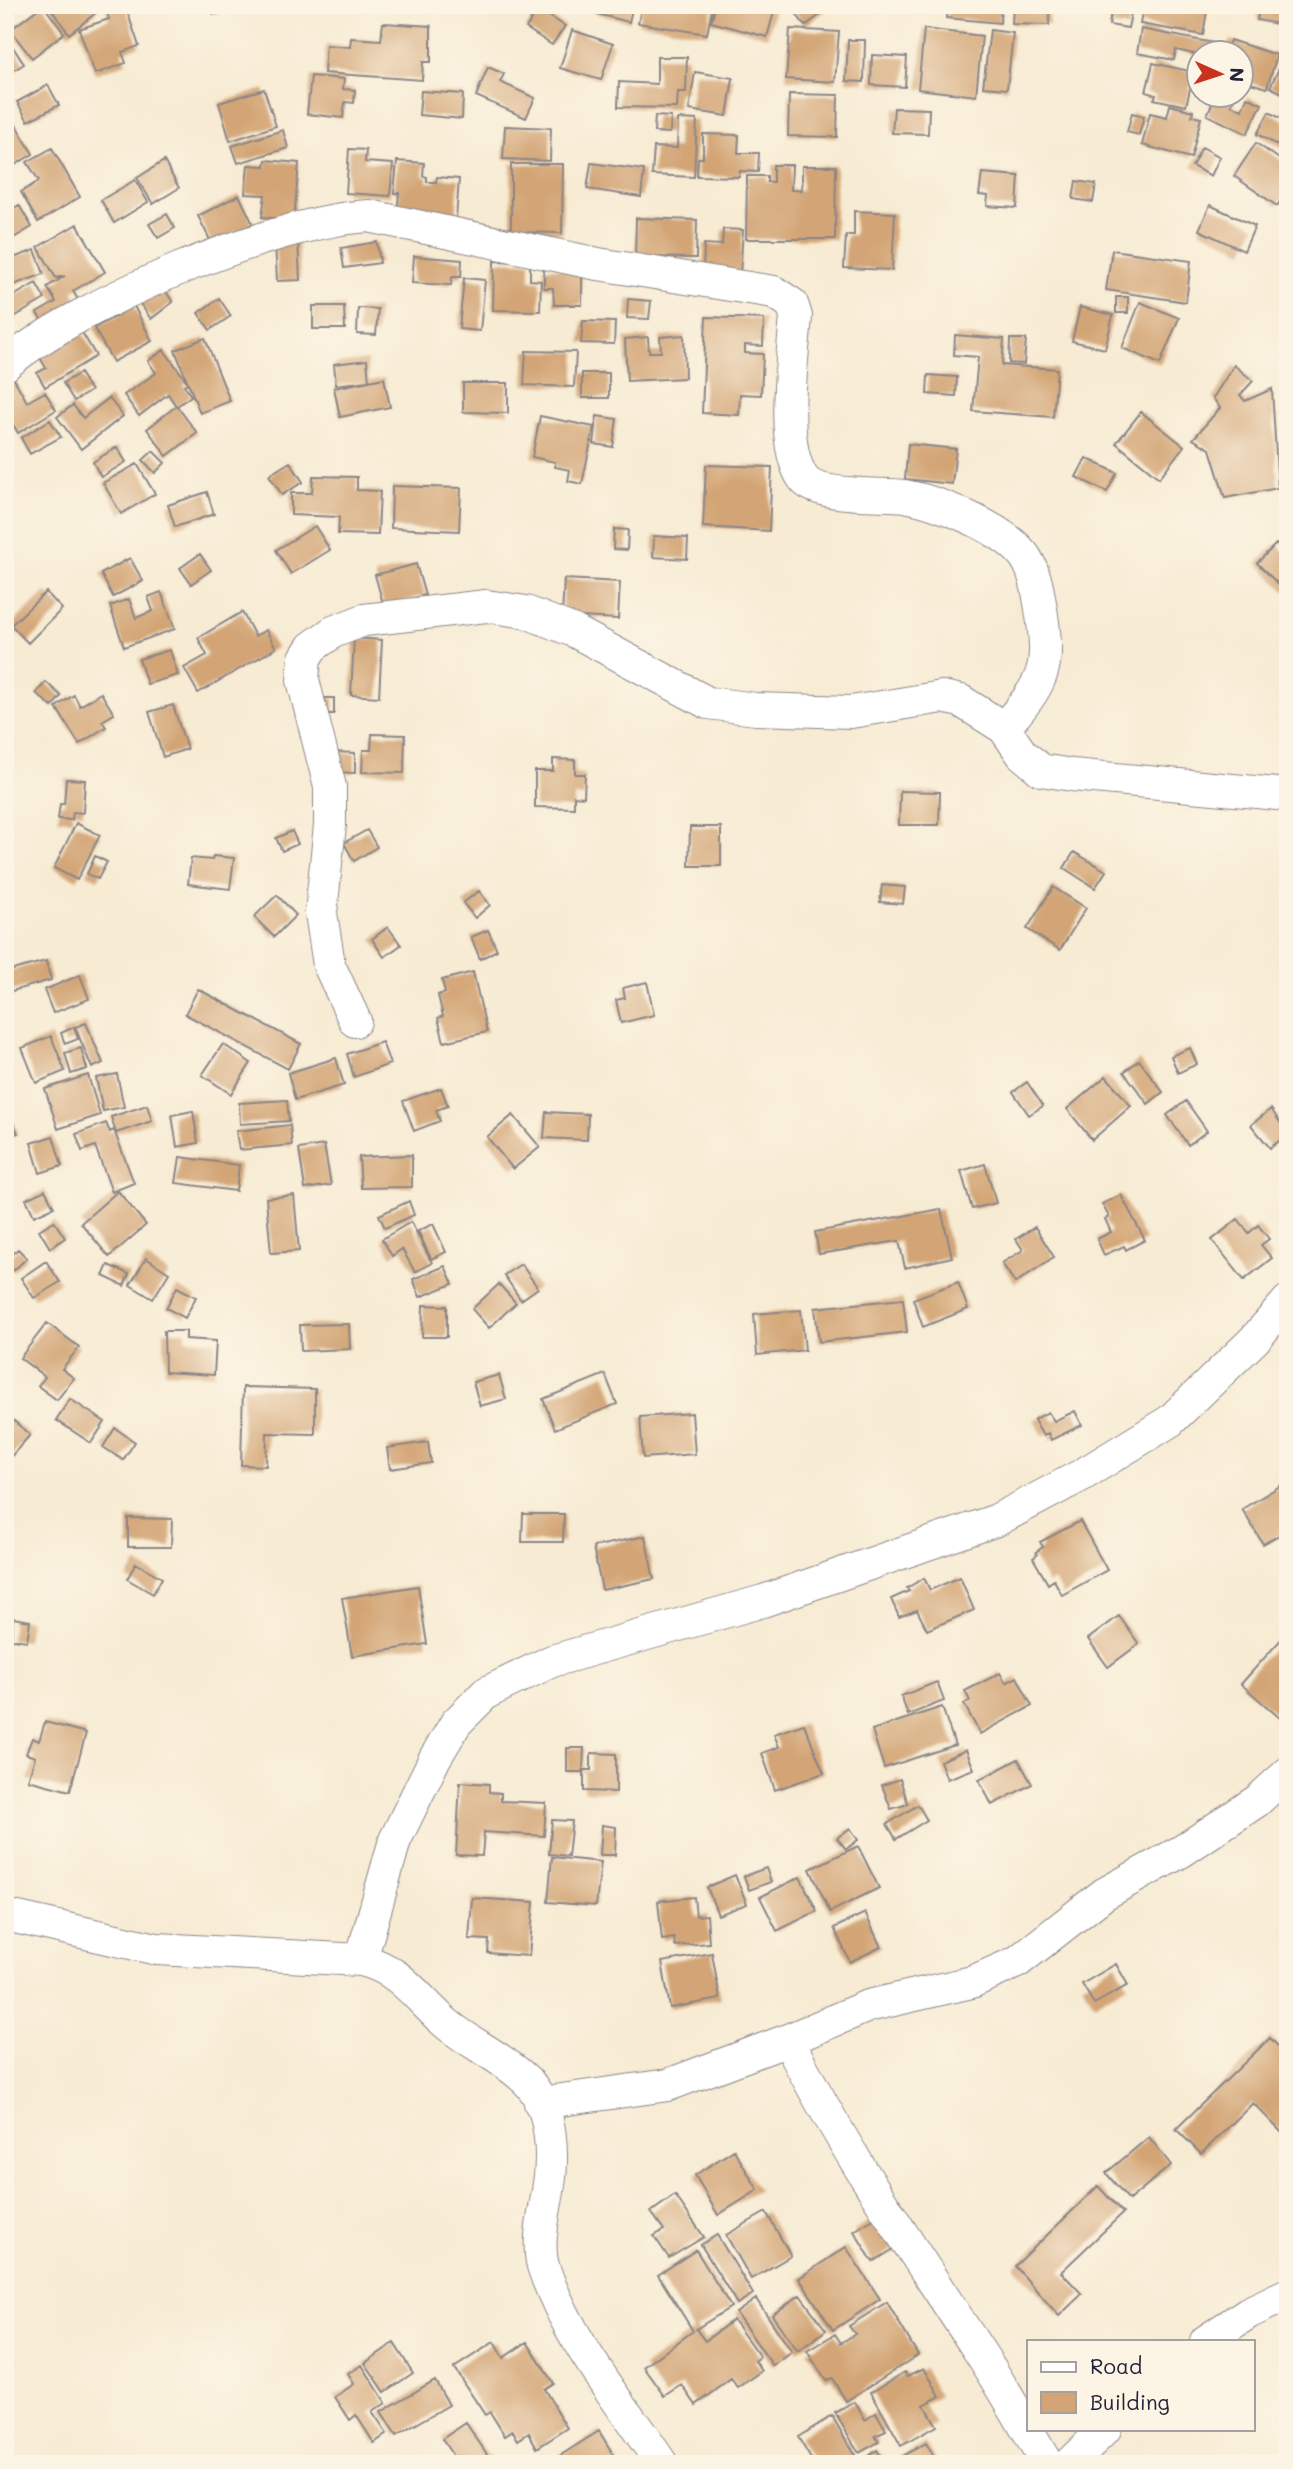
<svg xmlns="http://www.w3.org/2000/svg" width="1293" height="2469" viewBox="0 0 1293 2469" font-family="Mali,sans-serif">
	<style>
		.building { fill: #d3a576 }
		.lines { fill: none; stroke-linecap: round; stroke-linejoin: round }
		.minor-casing { stroke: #8c8687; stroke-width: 34 }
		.minor { stroke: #fff; stroke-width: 32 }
	</style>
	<rect width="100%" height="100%" fill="#fcf5e5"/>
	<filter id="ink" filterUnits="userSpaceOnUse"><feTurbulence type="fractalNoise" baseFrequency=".0143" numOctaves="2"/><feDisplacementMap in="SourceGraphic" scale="14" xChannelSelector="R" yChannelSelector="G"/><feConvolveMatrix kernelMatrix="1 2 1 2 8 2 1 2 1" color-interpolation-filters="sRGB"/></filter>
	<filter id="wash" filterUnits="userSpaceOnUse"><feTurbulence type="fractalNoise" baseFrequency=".00686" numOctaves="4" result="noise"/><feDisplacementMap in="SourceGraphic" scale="28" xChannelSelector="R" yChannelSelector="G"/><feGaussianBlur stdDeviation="1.57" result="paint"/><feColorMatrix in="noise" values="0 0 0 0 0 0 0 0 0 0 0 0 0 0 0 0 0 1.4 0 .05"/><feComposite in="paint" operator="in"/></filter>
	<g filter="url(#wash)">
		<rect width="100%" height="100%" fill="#f7ebd3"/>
		<g id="blocks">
			<path class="building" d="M43,5L64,33L32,58L10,30Z
				M48,5H92L97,12L69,34Z
				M118,5H123L127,11L139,46L122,52L126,63L95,74L79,29L109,19L106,10Z
				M211,5H243V6L214,14Z
				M599,5H633L629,22L597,14Z
				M642,5H713L707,34L638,23Z
				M716,5H776L767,37L711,22Z
				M790,5H833L805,26Z
				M880,5H936V13L880,8Z
				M948,5H1001L1000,23L947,18Z
				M1013,5H1050L1049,25L1012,24Z
				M1112,5H1137L1136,10L1132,9L1128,28L1109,25Z
				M1143,5H1208L1203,35L1140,24Z
				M1260,5H1288V26L1257,20Z
				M538,9L565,26L552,45L526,28Z
				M383,23L431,26V62H423L422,80L324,73L326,45L350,47L351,38L381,40Z
				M790,29L839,32L835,82L786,79Z
				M924,29L982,36L976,96L918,89Z
				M1141,29L1219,44L1217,52L1198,55L1176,50L1174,60L1137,53Z
				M572,30L613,44L601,80L560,68Z
				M990,30L1013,33L1007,89L983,87Z
				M5,35L24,64L13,71L5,60Z
				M848,40H865L864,82L846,81Z
				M1230,40L1277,55L1267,88L1240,80V52H1226Z
				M1288,50V96L1270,87Z
				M872,55L907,57L905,87L871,85Z
				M657,57H687L686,92H678L677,108L618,107L619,82L657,84Z
				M1153,63L1194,72L1186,106L1154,99L1156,95L1146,92Z
				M488,67L504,74L500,82L535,98L526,118L476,96Z
				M695,72L733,78L727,116L689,110Z
				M311,76L344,79L343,89L355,90L354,103L345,102L343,118L307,114Z
				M48,85L59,105L28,121L17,102Z
				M264,89L276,126L230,141L219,103Z
				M421,91L463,94L462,119L419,115Z
				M789,94L838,95L837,137L788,136Z
				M1216,94H1236L1231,105L1242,110L1247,97L1262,104L1247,134L1207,115Z
				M1170,105L1193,111L1192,116L1201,118L1191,158L1142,145L1150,113L1167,117Z
				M894,108L929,109L928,134L892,133Z
				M1269,112L1288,122V151L1257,134Z
				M1132,113L1144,116L1139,135L1127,132Z
				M655,116L671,117L670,133L654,132Z
				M678,119L697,120L694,177L652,175L654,147L677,148Z
				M14,122L33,154L5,171V128Z
				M505,126L551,128L550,161L503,159Z
				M283,130L288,148L238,163L232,146Z
				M703,134L739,135L738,153H759L758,172L740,171L739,177L697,176L698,158H703Z
				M1256,143L1288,165V190L1277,206L1234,176Z
				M1202,147L1220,157L1211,176L1192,166Z
				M52,148L80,197L38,222L21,192L39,181L27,162Z
				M349,149L366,150L365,162L393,164L390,196L346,193Z
				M266,160L299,163L294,220L262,217L265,195L245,194L248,165L265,166Z
				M164,161L179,188L153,204L137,178Z
				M397,161L424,163L423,176L427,177V182H436L437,177L459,179L456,219L397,215L399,193H394Z
				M591,163L644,170L641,197L587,189Z
				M511,164H563L562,233L511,232Z
				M773,165H792L791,190H802V166H836L835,239H746L747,176H767V182H773Z
				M982,173L1019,176L1017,208L987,206L988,196L979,195Z
				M135,180L148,202L114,223L101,200Z
				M1076,181L1096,184L1093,202L1073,199Z
				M239,195L253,224L212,244L198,216Z
				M19,205L32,227L5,243V213Z
				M1210,205L1255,226L1244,251L1199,230Z
				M854,211L895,213L892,270L844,268L846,235H854Z
				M167,214L175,228L158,238L149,224Z
				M636,218L697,220L696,258L635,257Z
				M77,224L105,272L73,291L82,307L46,328L37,313L56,302L47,287L65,276L56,278L38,247Z
				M723,229L743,230L740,275L703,273L704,244L722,245Z
				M298,241L300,280L277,281L275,242Z
				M377,242L380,263L344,268L341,248Z
				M35,250L44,274L5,288V261Z
				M1112,250L1191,261L1186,302L1106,290Z
				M414,256L462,260L461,277H452L451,285L412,283Z
				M494,261L530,262V280L541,281L540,311L493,310Z
				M544,268H582V305H554L553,288H544Z
				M464,278L485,280L480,331L459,329Z
				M36,283L45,299L9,320L5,301Z
				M160,283L173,302L151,319L137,299Z
				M1116,297H1128V313H1116Z
				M219,298L231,316L210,330L198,313Z
				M628,299L651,301L649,319L627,318Z
				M1140,302L1179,318L1160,364L1122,348Z
				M134,306L152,341L113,362L94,328Z
				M313,306H344L345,329H313Z
				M1080,307L1113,315L1105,349L1072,341Z
				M358,308L378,309L376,335L357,334Z
				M706,317L764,319L763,346L745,345V353L763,354L761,395L740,394L739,415L702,413Z
				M583,321L615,322L614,344L581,343Z
				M80,329L96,356L45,387L37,373L46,368L38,354Z
				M684,335L685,378L627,381L625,339L648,337L649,352H661L660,337Z
				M955,335L1004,339L1002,365L1057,369L1053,417L973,411L978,357L954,355Z
				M205,338L230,401L200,413L175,350Z
				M1010,339H1026L1024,364L1009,363Z
				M164,350L188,383L184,385L191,396L177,406L197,433L167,456L147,429L176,406L168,394L139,416L124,395L156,373L148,361Z
				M526,351L576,352L574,387L524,385Z
				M367,360L369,381L336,385L334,364Z
				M1234,365L1253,381L1240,395L1245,401L1272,389L1278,488L1225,498L1210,449L1193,439L1220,408L1213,398Z
				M80,373L91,391L74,401L63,383Z
				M582,373H609V398H582Z
				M928,375L957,377L956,396L927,394Z
				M13,377L27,402L45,392L56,410L18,433L5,411V382Z
				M384,378L390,407L340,417L334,388Z
				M463,383H508V413L463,412Z
				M109,398L123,416L81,449L57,417L73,405L83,418Z
				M1141,412L1184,446L1159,478L1116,443Z
				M540,416L594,427L582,484L568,481L570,470L555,467V462L532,457Z
				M597,416L617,419L613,447L594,444Z
				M50,420L61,437L30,454L21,438Z
				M908,444L956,449L952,484L905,479Z
				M117,447L126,462L101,477L93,462Z
				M153,451L165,463L155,473L143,460Z
				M1086,458L1117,473L1107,492L1076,477Z
				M290,462L303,482L282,495L269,475Z
				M137,464L155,494L121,514L103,483Z
				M706,465L772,467L769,531L703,527Z
				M313,476L357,477V490L380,491L378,535L338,534L339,517L291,515V493H312Z
				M392,486L461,488L459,531L391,528Z
				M207,492L214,514L175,527L168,505Z
				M315,526L330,550L291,574L276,550Z
				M614,529L628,530L627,550L613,549Z
				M654,536L688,538L687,559L653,557Z
				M1276,544L1288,555V594L1257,563Z
				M200,554L211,570L191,584L180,568Z
				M130,558L143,581L113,597L101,574Z
				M416,564L425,595L384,607L375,575Z
				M564,579L620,582L618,619L562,616Z
				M46,592L62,609L28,643L11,625Z
				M161,592L175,629L124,647L110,606L129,599L136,618L153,611L148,597Z
				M242,612L255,636L266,630L276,648L198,693L184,668L207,655L198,638Z
				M354,638L382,640L379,697L351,695Z
				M170,650L178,675L147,684L139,659Z
				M46,682L61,696L52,707L36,693Z
				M101,693L114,714L102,721L106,727L79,744L56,707L74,695L80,706Z
				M322,698H334V714H322Z
				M173,705L187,749L163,757L149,712Z
				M372,734L405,735L404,773L362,772L363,750H371Z
				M334,752L355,753V773L333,772Z
				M553,759L575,760V774H585L584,797L574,796V808L535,807V771H553Z
				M66,779L85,780L83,813L73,812L72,820L58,819L60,804H64Z
				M900,791L940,792L939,825H899Z
				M76,823L100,835L77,880L54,868Z
				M690,827H721V866H689Z
				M367,830L377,847L354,861L344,843Z
				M292,831L298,844L282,851L276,838Z
				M1074,852L1106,871L1095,888L1064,868Z
				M95,856L107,862L98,879L87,874Z
				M213,856L234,858L230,889L188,884L191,858L212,860Z
				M882,885L905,887L903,904L880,902Z
				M1053,887L1086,908L1060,950L1027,929Z
				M479,891L490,905L475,918L463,903Z
				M277,895L296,915L274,937L254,917Z
				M388,927L401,945L384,957L372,939Z
				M488,930L497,950L480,959L471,937Z
				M46,961L51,980L5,993V972Z
				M473,972L487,1032L444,1042L438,1018L443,1016L438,995L445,993L442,980Z
				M80,975L89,999L53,1013L44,990Z
				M647,982L654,1015L621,1023L616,1000L625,998L623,988Z
				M198,989L301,1044L288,1069L185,1014Z
				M86,1023L103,1063L92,1068L75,1027Z
				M74,1027L78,1039L65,1044L61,1033Z
				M51,1036L65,1071L36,1083L22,1048Z
				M382,1042L390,1064L354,1077L347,1054Z
				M223,1044L251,1063L231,1094L202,1075Z
				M81,1048L87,1069L71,1074L65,1053Z
				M1190,1048L1197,1064L1178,1073L1171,1056Z
				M336,1058L344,1085L295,1100L288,1073Z
				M1139,1060L1163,1092L1148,1104L1124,1072Z
				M117,1074L124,1107L103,1111L96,1078Z
				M88,1075L100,1115L58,1129L45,1089Z
				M1106,1076L1131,1106L1092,1140L1067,1109Z
				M1027,1082L1043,1106L1029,1115L1013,1092Z
				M441,1088L448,1106L436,1110L440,1121L414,1131L403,1101Z
				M287,1100L289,1121L240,1124L239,1103Z
				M1186,1101L1207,1131L1188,1145L1167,1115Z
				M5,1105L18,1133L5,1138Z
				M147,1105L152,1121L116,1133L111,1117Z
				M1271,1109L1288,1134L1270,1148L1251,1125Z
				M193,1111L198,1143L177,1147L172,1115Z
				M546,1112L588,1114L587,1140L544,1138Z
				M513,1115L540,1147L513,1169L487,1137Z
				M106,1123L110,1132L114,1130L134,1183L112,1192L95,1146L82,1151L76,1134Z
				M290,1125L292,1145L239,1150L236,1131Z
				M53,1136L62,1166L40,1173L31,1143Z
				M324,1145L331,1185L305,1189L299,1149Z
				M412,1155V1187L361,1188L359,1157Z
				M180,1157L239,1165L236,1191L176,1183Z
				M985,1164L996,1203L972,1209L961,1171Z
				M45,1190L54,1207L34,1216L26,1199Z
				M118,1191L146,1225L109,1257L81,1223Z
				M294,1195L299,1251L271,1253L266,1198Z
				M1121,1195L1145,1240L1126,1250L1124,1246L1104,1255L1097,1239L1111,1232L1105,1219L1109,1217L1102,1204Z
				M409,1201L414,1215L385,1228L379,1215Z
				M941,1209L952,1257L905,1268L899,1241L819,1254L815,1232Z
				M1238,1219L1249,1233L1258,1225L1269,1239L1261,1245L1272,1258L1244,1280L1212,1240Z
				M54,1221L65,1238L50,1248L39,1230Z
				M411,1222L432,1263L415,1272L402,1249L392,1256L382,1239Z
				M433,1224L446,1252L431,1259L418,1231Z
				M1035,1227L1054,1257L1015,1283L1002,1263L1023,1250L1016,1239Z
				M18,1249L27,1258L13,1271L5,1260Z
				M146,1258L169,1273L153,1299L130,1285Z
				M46,1261L60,1282L34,1298L21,1278Z
				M521,1264L538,1288L521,1300L504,1275Z
				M108,1265L129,1274L124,1286L103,1276Z
				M445,1266L453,1284L420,1297L413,1279Z
				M958,1282L968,1309L923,1327L913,1299Z
				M499,1284L516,1303L489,1328L472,1309Z
				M177,1287L196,1297L185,1318L166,1308Z
				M903,1299L907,1332L819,1342L815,1308Z
				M423,1305L447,1306V1337H422Z
				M801,1310L805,1350L757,1355L754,1314Z
				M47,1323L79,1347L62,1369L74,1378L57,1400L38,1386L45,1377L20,1358Z
				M349,1324L350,1349L301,1351L300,1325Z
				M164,1331H186V1339L216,1341L214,1375L165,1372Z
				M605,1374L617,1404L555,1429L543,1399Z
				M499,1375L506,1399L480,1406L473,1382Z
				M243,1387L315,1389V1434L267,1433L266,1466L241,1465Z
				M70,1399L105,1422L91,1443L56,1420Z
				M1075,1411L1082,1425L1051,1440L1048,1433L1043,1436L1034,1420L1048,1412L1054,1421Z
				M692,1413L695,1454L643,1458L640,1417Z
				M13,1420L30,1435L8,1460L5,1458V1424L8,1426Z
				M115,1428L135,1442L123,1460L103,1447Z
				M428,1442L431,1463L390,1469L387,1448Z
				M1285,1483L1288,1530L1263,1544L1242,1509Z
				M523,1514H564L563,1542H522Z
				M128,1518L172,1519L171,1547H128Z
				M1080,1521L1107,1570L1062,1595L1054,1580L1048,1584L1033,1558L1037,1555L1036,1552L1043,1547L1040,1542Z
				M645,1536L654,1579L602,1590L593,1547Z
				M136,1563L162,1578L153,1594L127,1579Z
				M960,1577L974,1610L927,1630L917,1610L899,1617L891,1599L909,1591L907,1588L924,1578L930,1590Z
				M418,1586L427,1644L352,1656L342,1598Z
				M1119,1616L1139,1644L1108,1667L1088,1639Z
				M13,1618L30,1621L27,1641L11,1639Z
				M1285,1635L1288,1637V1714L1282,1720L1241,1684Z
				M1000,1673L1006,1683L1017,1677L1032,1706L980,1734L964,1704L970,1701L965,1691Z
				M937,1682L944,1701L908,1715L901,1696Z
				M942,1707L955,1745L884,1768L872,1730Z
				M45,1722L86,1733L70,1791L28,1780L35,1757L26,1754L32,1738L39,1741Z
				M804,1724L824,1773L775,1790L762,1753L779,1747L774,1734Z
				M567,1748H584L583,1772H567Z
				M966,1750L974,1769L947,1779L940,1761Z
				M591,1753L616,1754V1792L584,1791V1770H591Z
				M1018,1759L1032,1784L992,1805L979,1780Z
				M900,1779L908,1804L891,1809L882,1785Z
				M460,1782L489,1784V1792L501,1793V1801L546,1803L544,1836L484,1832L482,1856L456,1855Z
				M918,1805L927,1820L896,1839L887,1824Z
				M552,1820L572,1821L568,1856L549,1854Z
				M602,1825L616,1827L615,1855H600Z
				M850,1828L858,1840L846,1849L837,1838Z
				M858,1846L879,1888L830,1912L810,1869Z
				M552,1857L601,1862L596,1906L548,1902Z
				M766,1868L771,1882L749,1890L744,1876Z
				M735,1875L747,1904L718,1915L707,1887Z
				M800,1877L817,1911L777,1931L760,1897Z
				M694,1897L696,1916L707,1915L709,1943L675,1946L674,1938L662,1940L658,1901Z
				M472,1898L534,1902L529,1956L488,1953L489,1940L469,1939Z
				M865,1913L881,1947L850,1962L834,1928Z
				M712,1953L720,1999L670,2008L662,1962Z
				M1116,1964L1128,1985L1094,2004L1082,1984Z
				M1270,2038L1288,2056V2139L1253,2103L1201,2154L1176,2129Z
				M1149,2137L1171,2165L1129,2200L1106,2173Z
				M734,2150L758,2190L718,2215L695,2175Z
				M1098,2186L1123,2213L1061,2272L1082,2294L1059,2316L1015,2266Z
				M675,2195L704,2237L669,2258L654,2236L664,2230L651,2212Z
				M766,2212L791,2256L751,2279L726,2235Z
				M875,2218L895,2248L873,2262L854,2231Z
				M717,2235L753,2294L737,2304L701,2245Z
				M846,2247L880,2299L833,2330L799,2278Z
				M696,2250L731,2307L696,2329L705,2341L733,2320L760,2357L755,2361L762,2371L738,2388L731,2379L696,2405L682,2385L665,2396L644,2367L693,2331L658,2275Z
				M800,2295L826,2330L798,2351L772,2315Z
				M756,2299L792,2352L773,2366L736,2313Z
				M887,2302L918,2355L846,2401L832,2378L826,2381L807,2351L835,2334L841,2343L855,2334L849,2326Z
				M494,2342L503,2358L527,2342L553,2383L544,2389L568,2428L537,2448L529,2433L518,2440L513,2431L505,2436L490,2412L485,2415L454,2368Z
				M394,2343L413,2373L385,2392L365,2363Z
				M362,2365L386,2403L372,2412L387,2434L374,2443L356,2415L350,2420L335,2397L354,2384L348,2374Z
				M924,2368L940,2396L924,2405L936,2426L901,2446L871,2392L905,2372L908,2376Z
				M435,2380L449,2405L396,2436L381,2412Z
				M855,2402L865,2420L876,2413L886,2431L875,2436L879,2442L859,2453L835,2413Z
				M832,2416L857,2459L849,2464H814L798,2437Z
				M466,2423L491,2460L486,2464H458L442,2439Z
				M599,2431L619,2464H547Z
				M926,2443L937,2462L895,2464L901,2460L900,2457Z
				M877,2450L885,2462L864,2464L862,2461Z"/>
		</g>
	</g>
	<g filter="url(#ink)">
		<use href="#blocks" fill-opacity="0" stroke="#8c8687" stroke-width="2"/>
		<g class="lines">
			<g class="minor-casing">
				<path id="minor" d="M5,365C78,303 274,221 369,216L598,264L774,292L792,304L796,316C793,359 779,443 803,478C816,498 882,493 905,496C939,502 1002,528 1023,554C1035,569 1038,591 1041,609C1051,671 1044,681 1004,728
					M355,1021L329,965L321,913L330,825V787L303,680L305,658L312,647L333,632L364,620L486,606L526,612L574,631L708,703L756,709L851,712L942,697L961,701L1004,728L1022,754L1041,770L1072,775L1288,795
					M5,1915L157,1949L361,1960C403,1970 417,1999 448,2025C473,2045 503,2058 526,2080C553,2106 554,2156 548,2191C544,2215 536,2246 544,2269C568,2340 621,2403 662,2464
					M361,1960L395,1840L435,1758L456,1723L486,1693L552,1661L763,1601L997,1520L1082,1475L1170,1421L1254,1340L1288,1301
					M788,2040C842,2148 910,2245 975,2345C1001,2383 1023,2424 1047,2464
					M540,2103L668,2085L788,2040L868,2006L972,1982L1017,1962L1104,1894L1182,1851L1257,1801L1288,1773
					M1206,2341L1248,2313L1288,2294
					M1069,2464L1105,2429"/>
			</g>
			<use href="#minor" class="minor"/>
		</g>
	</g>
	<rect width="1293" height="2469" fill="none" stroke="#fcf5e5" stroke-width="28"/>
	<rect x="1027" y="2340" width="228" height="91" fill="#fcf5e5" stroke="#a5a1a1" stroke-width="2"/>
	<rect x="1041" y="2362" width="35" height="10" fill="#ffffff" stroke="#a5a1a1" stroke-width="2"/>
	<text x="1090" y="2374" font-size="21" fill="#22223b">Road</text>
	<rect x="1041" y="2392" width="35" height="21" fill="#d3a576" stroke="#a5a1a1" stroke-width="2"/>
	<text x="1090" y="2410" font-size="21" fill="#22223b">Building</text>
	<g transform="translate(1220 74) rotate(93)"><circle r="33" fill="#fcf5e5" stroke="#a5a1a1" stroke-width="2"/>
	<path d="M0-5L12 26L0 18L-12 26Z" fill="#c8321e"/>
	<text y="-10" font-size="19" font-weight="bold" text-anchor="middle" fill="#22223b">N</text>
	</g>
</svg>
